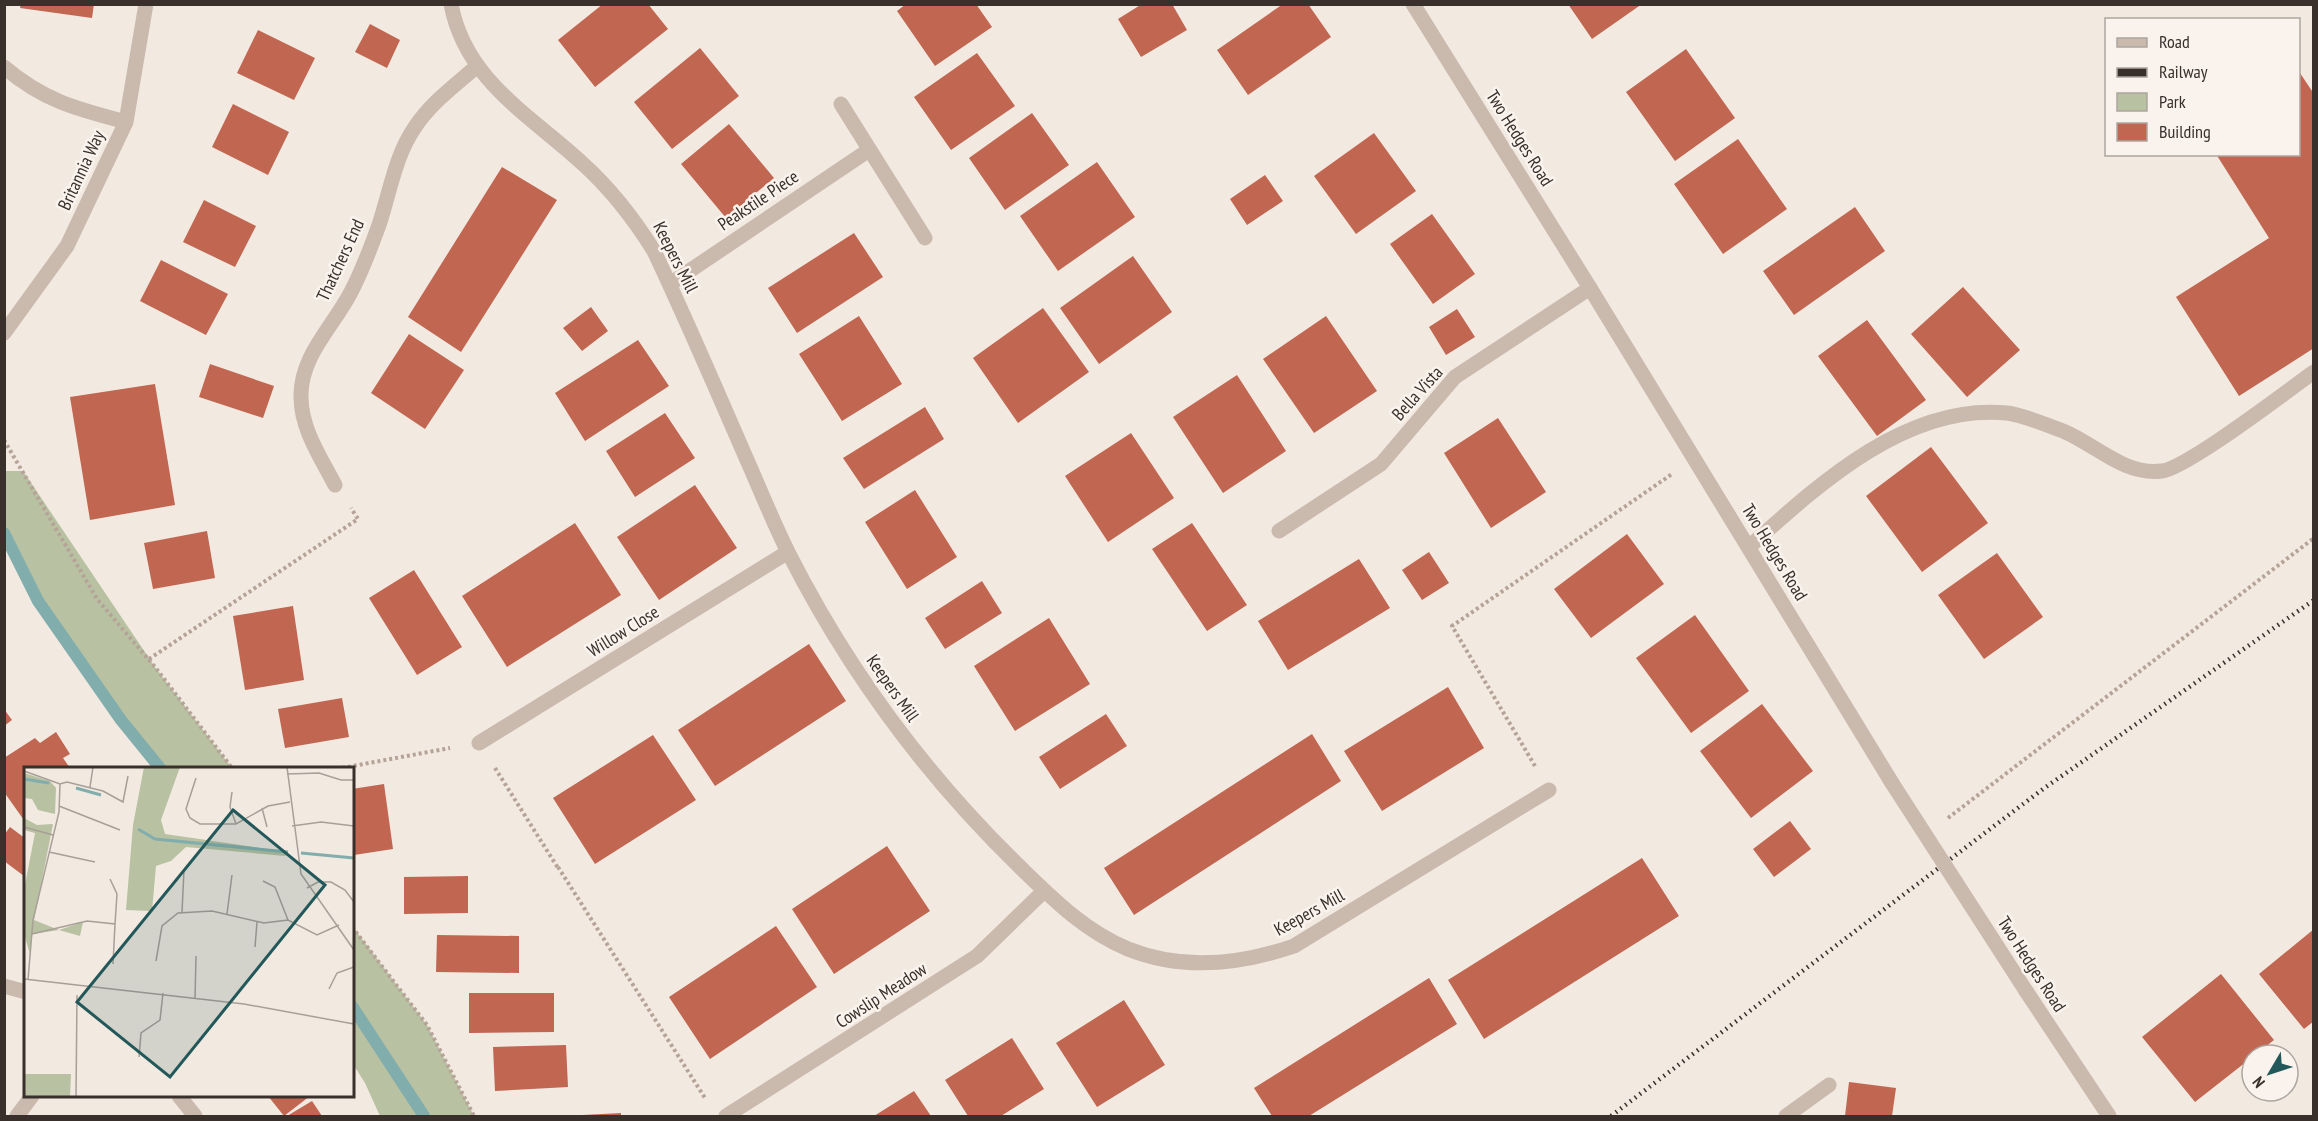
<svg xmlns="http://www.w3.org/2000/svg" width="2318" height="1121" viewBox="0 0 2318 1121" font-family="'PT Sans Narrow',sans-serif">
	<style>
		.green { fill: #b8c1a1 }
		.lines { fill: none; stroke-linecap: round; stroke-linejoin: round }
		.stream { stroke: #81aead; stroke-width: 12 }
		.building { fill: #c06651 }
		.path { stroke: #b6a397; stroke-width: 4; stroke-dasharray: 3 3; stroke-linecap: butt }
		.service { stroke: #cab9ad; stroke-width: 15 }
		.minor { stroke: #cab9ad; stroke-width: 15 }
		.tertiary { stroke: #cab9ad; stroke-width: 15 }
		.rail { stroke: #392f2b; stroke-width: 4.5; stroke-dasharray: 1.5 4.5; stroke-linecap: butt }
		.tertiary-bridge { stroke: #cab9ad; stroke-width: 15 }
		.labels { text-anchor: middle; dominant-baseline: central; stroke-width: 5; stroke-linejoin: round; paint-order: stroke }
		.street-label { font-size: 18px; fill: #392f2b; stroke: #faf3ed }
		.inset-river { fill: none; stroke: #81aead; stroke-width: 3 }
		.inset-road { fill: none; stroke: #a89f98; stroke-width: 1.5 }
		.view { fill: #225859; fill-opacity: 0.15; stroke: #225859; stroke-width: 3 }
		.inset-edge { fill: none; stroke: #392f2b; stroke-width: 3 }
	</style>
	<rect width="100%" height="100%" fill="#f2e9e1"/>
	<path class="green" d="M5,471H23L155,667L232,768H154L38,601L5,533Z
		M353,927L427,1025L474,1116H380L365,1083L353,1064Z"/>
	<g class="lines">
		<path class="stream" d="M4,533L38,601L121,720L160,768
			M352,1006L424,1116"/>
	</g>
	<path class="building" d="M21,4H94L92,18L20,8Z
		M603,4H648L668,29L595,87L558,40Z
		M906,4H976L992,27L935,66L897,11Z
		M1142,4H1172L1187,30L1141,57L1118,19Z
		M1283,4H1308L1331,37L1248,95L1217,50Z
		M1568,4H1642L1592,39Z
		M370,24L400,40L387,68L355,52Z
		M258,30L315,58L294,100L237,73Z
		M700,48L739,96L672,149L634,102Z
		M1686,49L1735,118L1675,161L1626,92Z
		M977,53L1015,106L951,150L914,97Z
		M2298,70L2314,94V348L2239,396L2176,297L2269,238L2216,154H2298Z
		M233,104L289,132L268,175L212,147Z
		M1032,113L1069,165L1005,210L969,158Z
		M729,124L774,178L726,218L681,164Z
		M1374,133L1416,191L1356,234L1314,176Z
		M1738,139L1787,209L1723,254L1674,184Z
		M1097,162L1135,217L1058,271L1020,216Z
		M502,167L557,200L461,352L408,317Z
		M1265,175L1283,201L1247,225L1230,199Z
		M204,200L256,226L235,267L183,242Z
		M1855,207L1885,251L1794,315L1763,271Z
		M1432,214L1475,274L1433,304L1390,244Z
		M854,233L883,277L797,333L768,288Z
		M1133,256L1172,312L1099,364L1060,308Z
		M161,260L228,294L206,335L140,301Z
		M1963,287L2020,350L1967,397L1911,334Z
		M591,307L608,331L582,351L563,328Z
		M1043,308L1089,372L1018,423L973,358Z
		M1457,309L1475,337L1446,355L1429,327Z
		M859,316L902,384L842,421L799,354Z
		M1326,316L1377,391L1314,433L1263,359Z
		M1867,320L1926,400L1877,436L1818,356Z
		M409,334L464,370L425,429L371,393Z
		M638,340L669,386L585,441L555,393Z
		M210,364L274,386L263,418L199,397Z
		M1237,375L1286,451L1223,493L1173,417Z
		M155,384L175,505L90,520L70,397Z
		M925,407L944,439L864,489L843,458Z
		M665,413L695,458L635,497L606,451Z
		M1498,418L1546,492L1491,528L1444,453Z
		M1131,433L1174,498L1108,542L1065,476Z
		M1931,447L1988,523L1922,572L1866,496Z
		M695,485L737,548L659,600L617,537Z
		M915,490L957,557L907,589L865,522Z
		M575,523L621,595L507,667L462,596Z
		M1192,523L1247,605L1207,631L1152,549Z
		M207,531L215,578L153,589L144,543Z
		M1627,534L1664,584L1591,638L1554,589Z
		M1429,552L1449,583L1422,600L1402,570Z
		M1997,553L2043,617L1984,659L1938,595Z
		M1359,559L1390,608L1288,670L1258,621Z
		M414,570L462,647L417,675L369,598Z
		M982,581L1002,613L945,649L925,618Z
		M293,606L304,680L245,690L233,616Z
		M1695,615L1749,691L1691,733L1636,658Z
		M1049,618L1090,684L1015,731L974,666Z
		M809,644L846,701L715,786L678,730Z
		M1448,687L1484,748L1382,811L1344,751Z
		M342,698L349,737L285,748L278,709Z
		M1762,704L1813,771L1751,818L1700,751Z
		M4,709L12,720L4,726Z
		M1106,714L1127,746L1060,789L1039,757Z
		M56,732L70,754L63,758L70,768H26V823L4,792V758L35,738L40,743Z
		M1312,734L1341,781L1134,915L1104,868Z
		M653,735L696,800L595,864L553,798Z
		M384,784L393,849L354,855L352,789Z
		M1790,821L1811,849L1774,877L1753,849Z
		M10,827L26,839L24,876L4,861V835Z
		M887,846L930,911L834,974L792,909Z
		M1642,858L1679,916L1484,1039L1448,980Z
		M468,876V913L404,914V877Z
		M776,926L817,987L710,1059L669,997Z
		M2314,929V1021L2304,1029L2259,974Z
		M437,935L519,936V973L436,972Z
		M2221,974L2274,1040L2195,1102L2142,1037Z
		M1429,978L1457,1024L1309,1116H1272L1254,1088Z
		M469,993H554V1032L469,1033Z
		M1124,1000L1165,1065L1097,1107L1056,1043Z
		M1012,1038L1044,1089L1001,1116H968L945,1080Z
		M566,1045L568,1087L495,1091L493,1047Z
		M1849,1082L1896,1088L1892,1116H1845Z
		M914,1091L931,1116H874Z
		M268,1096H310L284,1116Z
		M312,1101L322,1116H287Z
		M621,1113V1116H582V1115Z"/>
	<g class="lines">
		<path class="path" d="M4,440L97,599L155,667L232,768
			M149,659L358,519L351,508
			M1535,766L1452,626L1672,474
			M342,768L450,748
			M495,768L558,868
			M1948,818L2314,538
			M558,867L705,1098
			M352,927L427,1025L474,1116"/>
		<path class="service" d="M1749,547C1818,485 1906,403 2007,413C2024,415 2046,425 2063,431C2095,444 2124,476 2162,471C2187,468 2287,391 2314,372
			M1786,1116L1829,1085"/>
		<path class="minor" d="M451,4C465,80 530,115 582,163C611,189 634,219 654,251C688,323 719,396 751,469C763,497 775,526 789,554C848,670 927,777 1021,868C1054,900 1085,931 1128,949C1183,971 1239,965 1294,946L1549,790
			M4,67C44,101 77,109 126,122
			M841,104L925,238
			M670,284L869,150
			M4,333L67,246L126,122L146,4
			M335,485C321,458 301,429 301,397C300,356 333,327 351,292C362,271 371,247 379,225C390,192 395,156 415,127C431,103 454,86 476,67
			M1279,531L1381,464L1455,377L1590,288
			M479,743L788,552
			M4,986L26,992
			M179,1096L195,1116
			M17,1116L32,1096
			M726,1116L977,956L1044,891"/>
		<path class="tertiary" d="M1413,4L1590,288L1892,783
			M2026,991L2109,1116"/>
		<path class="rail" d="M1611,1116L2043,789L2314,600"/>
		<path class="tertiary-bridge" d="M1892,783L2026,991"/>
	</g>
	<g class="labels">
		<g class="street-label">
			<text transform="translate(1520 138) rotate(58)">Two Hedges Road</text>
			<text transform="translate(81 170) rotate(-65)">Britannia Way</text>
			<text transform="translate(758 200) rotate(-34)">Peakstile Piece</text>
			<text transform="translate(676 257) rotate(63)">Keepers Mill</text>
			<text transform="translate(340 260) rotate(-65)">Thatchers End</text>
			<text transform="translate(1417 393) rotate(-48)">Bella Vista</text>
			<text transform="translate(1775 552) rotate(59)">Two Hedges Road</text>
			<text transform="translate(623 631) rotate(-32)">Willow Close</text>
			<text transform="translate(893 688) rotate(55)">Keepers Mill</text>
			<text transform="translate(1309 912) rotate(-29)">Keepers Mill</text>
			<text transform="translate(2032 964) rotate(57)">Two Hedges Road</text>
			<text transform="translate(881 995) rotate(-33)">Cowslip Meadow</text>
		</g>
	</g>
	<g transform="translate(24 767)">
		<rect width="330" height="330" fill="#f2e9e1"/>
		<path d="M120,0H156L137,53L141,67L264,85L261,89L162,80L147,94L132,99L128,144L102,143L109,58ZM0,6L26,14L32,21L31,47L14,43L8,32L0,31ZM0,51L13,58L29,57L10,153L35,163L59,155L56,169L35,163L8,167L6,187L0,167V123L11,66L0,63ZM0,307H47L46,330H0Z" fill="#b8c1a1"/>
		<path class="inset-river" d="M0,12L25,16M52,21L77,28M114,62L131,72L264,85M277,86L330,91"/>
		<path class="inset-road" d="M263,0L277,107L330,183M0,4L36,17L43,15L79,24L99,35L104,9M263,7L295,6L317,13H330M172,11L162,42L166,51L176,57H212L244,39L266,35M66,20L69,0M208,25L206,40L212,57M35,39L96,63M238,41L243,60M268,59L297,55L330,59M0,60L29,68M25,85L71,95M86,112L93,127L91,157M239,114L251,120L264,153M283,121L294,115H307L321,123L330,135M158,145L160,103M203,147L208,108M8,167L63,154L91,157L89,197M231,180L233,155M132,194L138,159L154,146L188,144L240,156L264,153L293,168L315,158M0,212L220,237L330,257M4,213L9,153L35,45L36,17M305,222L313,206L330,200M171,231L172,189M115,290L117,266L136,253L139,226M52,330L53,228"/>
		<path class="view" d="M209,43L301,118L146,310L53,235Z"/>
		<rect width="330" height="330" class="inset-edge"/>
	</g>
	<rect width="2318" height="1121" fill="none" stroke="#392f2b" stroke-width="12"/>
	<rect x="2105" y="18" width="195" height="138" fill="#faf3ed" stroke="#ada59f" stroke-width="1.5"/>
	<rect x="2117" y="38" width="30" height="9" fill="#cab9ad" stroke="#ada59f" stroke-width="1.5"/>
	<text x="2159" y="48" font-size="18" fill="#392f2b">Road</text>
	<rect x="2117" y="68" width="30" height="9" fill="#392f2b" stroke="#ada59f" stroke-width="1.5"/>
	<text x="2159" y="78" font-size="18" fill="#392f2b">Railway</text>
	<rect x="2117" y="93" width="30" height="18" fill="#b8c1a1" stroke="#ada59f" stroke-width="1.5"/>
	<text x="2159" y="108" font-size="18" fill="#392f2b">Park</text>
	<rect x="2117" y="123" width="30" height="18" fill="#c06651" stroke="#ada59f" stroke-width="1.5"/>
	<text x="2159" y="138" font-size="18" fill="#392f2b">Building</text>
	<g transform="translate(2270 1073) rotate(231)"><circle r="28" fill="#faf3ed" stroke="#ada59f" stroke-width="1.5"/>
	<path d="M0-4.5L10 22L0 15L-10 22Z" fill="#225859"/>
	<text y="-9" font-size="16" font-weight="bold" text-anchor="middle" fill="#392f2b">N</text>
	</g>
</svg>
